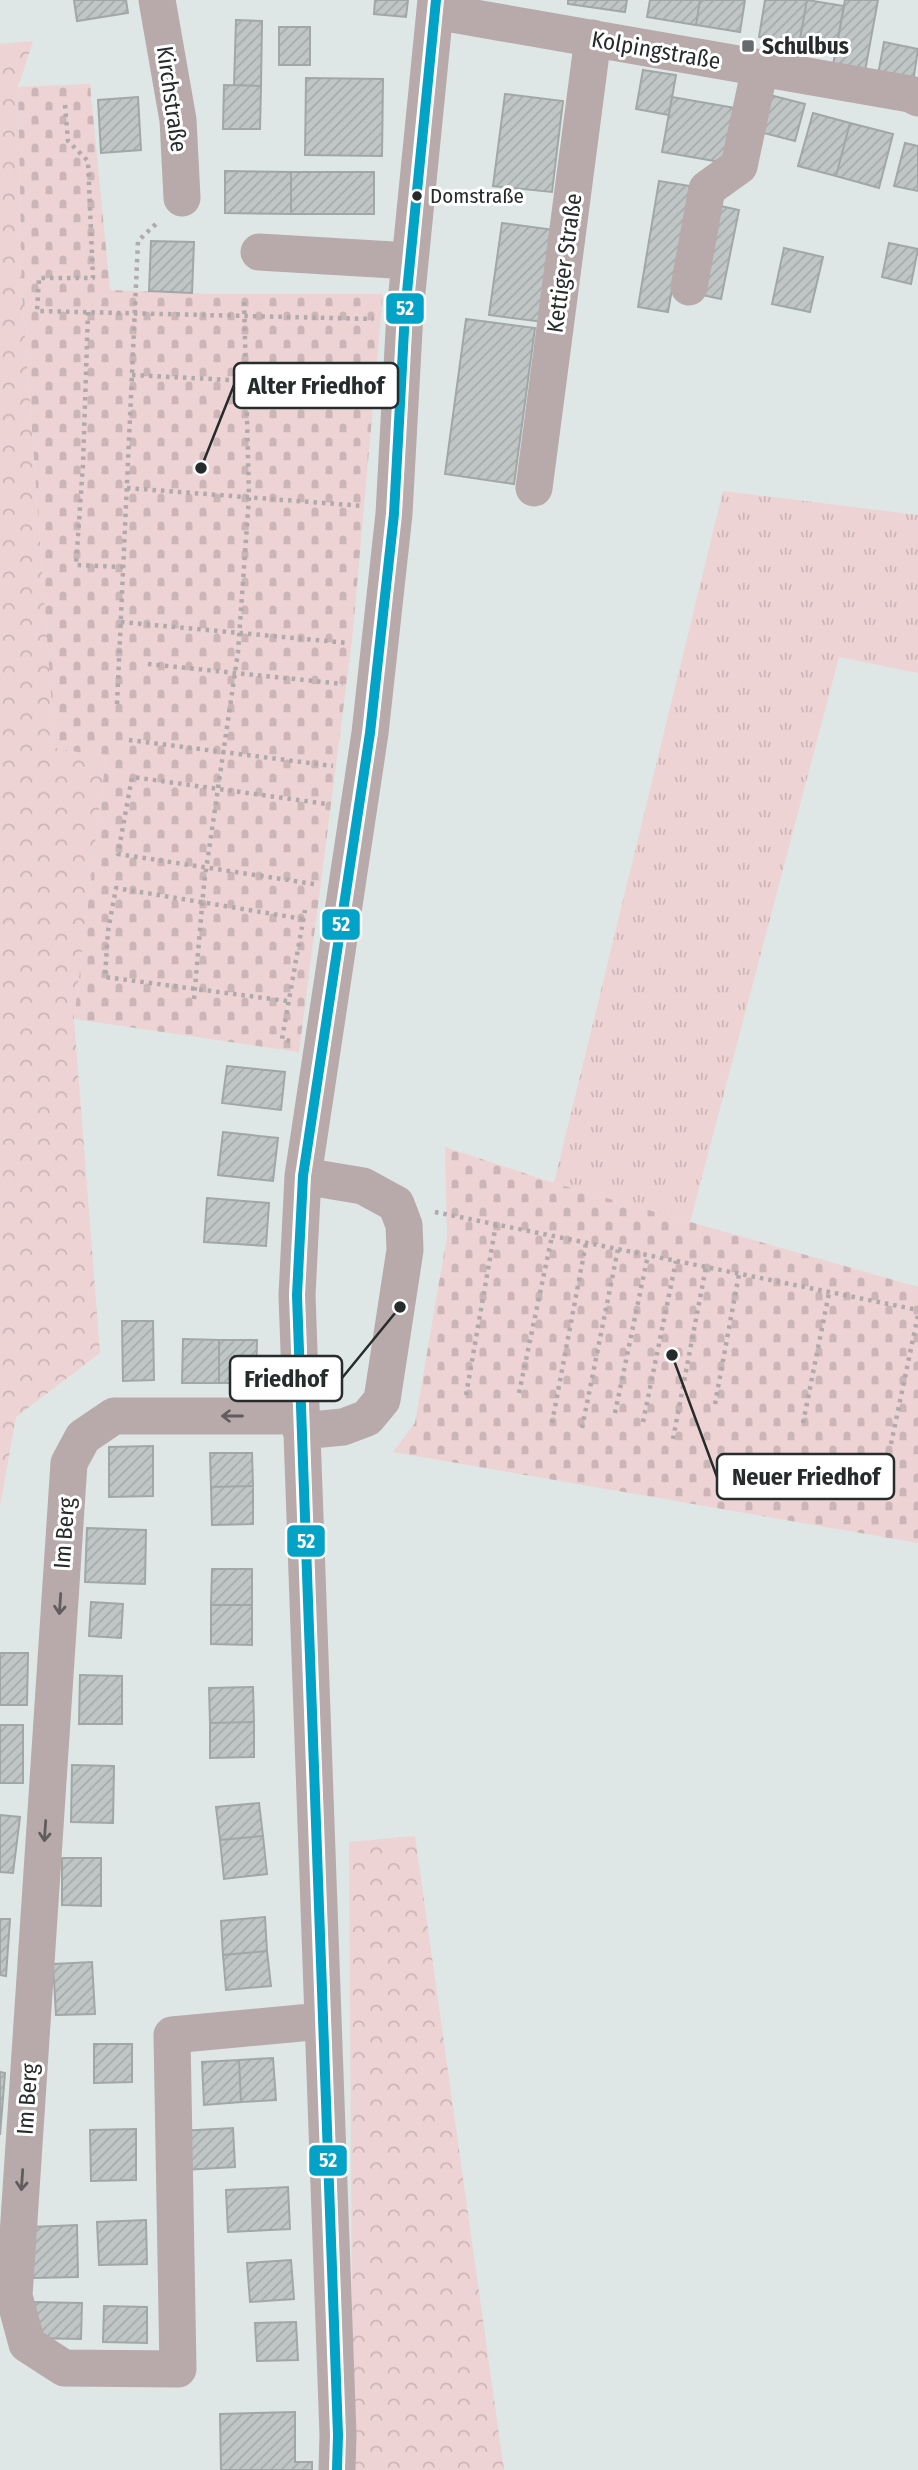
<svg xmlns="http://www.w3.org/2000/svg" width="918" height="2470" viewBox="0 0 918 2470" font-family="'Fira Sans Condensed',sans-serif">
	<style>
		.grass { fill: url(#grass-tufts) }
		.forest { fill: url(#forest-crowns) }
		.cemetery { fill: url(#cemetery-stones) }
		.building { fill: url(#building-hatch); stroke: #a1a7a7; stroke-width: 2 }
		.lines { fill: none; stroke-linecap: round; stroke-linejoin: round }
		.path { stroke: #b0aaaa; stroke-width: 4.5; stroke-dasharray: 3.5 5; stroke-linecap: butt }
		.minor { stroke: #b8a9aa; stroke-width: 37 }
		.bus-1-casing { stroke: #fff; stroke-width: 16 }
		.bus-1 { stroke: #02a3c6; stroke-width: 10 }
		.oneway { stroke: #605d5e }
		.poi-dot { fill: #666c6d; stroke: #fff; stroke-width: 2.5 }
		.bus-dot { fill: #262b2c; stroke: #fff; stroke-width: 2.5 }
		.labels { text-anchor: middle; dominant-baseline: central; stroke-width: 6; stroke-linejoin: round; paint-order: stroke }
		.bus-label { font-size: 21px; fill: #262b2c; stroke: #fff; text-anchor: start }
		.poi-label { font-size: 23px; font-weight: bold; fill: #262b2c; stroke: #fff; text-anchor: start }
		.street-label { font-size: 23px; fill: #262b2c; stroke: #fff }
		.leader { fill: none; stroke: #262b2c; stroke-width: 2.5 }
		.callout-dot { fill: #262b2c; stroke: #fff; stroke-width: 2.5 }
		.callout { fill: #fff; stroke: #262b2c; stroke-width: 2.5 }
		.callout-label { font-size: 24px; text-anchor: middle; font-weight: bold; fill: #262b2c }
		.line-badge { stroke: #fff; stroke-width: 2.5 }
		.badge-label { font-size: 19px; text-anchor: middle; font-weight: bold; fill: #fff }
	</style>
	<defs>
		<pattern id="grass-tufts" width="24" height="20" patternUnits="userSpaceOnUse" patternTransform="scale(1.75)"><rect width="24" height="20" fill="#eed3d4"/><path d="M3 7l-1-3M5 7V3M7 7l1-3M15 17l-1-3M17 17v-4M19 17l1-3" fill="none" stroke="#ccb5b6"/></pattern>
		<pattern id="forest-crowns" width="20" height="18" patternUnits="userSpaceOnUse" patternTransform="scale(1.75)"><rect width="20" height="18" fill="#eed3d4"/><path d="M2 6a3 3 0 1 1 6 0M12 15a3 3 0 1 1 6 0" fill="none" stroke="#ccb5b6"/></pattern>
		<pattern id="cemetery-stones" width="16" height="16" patternUnits="userSpaceOnUse" patternTransform="scale(1.75)"><rect width="16" height="16" fill="#eed3d4"/><path d="M2 7V4a2 2 0 0 1 4 0v3zM10 15v-3a2 2 0 0 1 4 0v3z" fill="#ccb5b6"/></pattern>
		<pattern id="building-hatch" width="6" height="6" patternUnits="userSpaceOnUse" patternTransform="scale(1.75)"><rect width="6" height="6" fill="#c0c6c6"/><path d="M-1 1l2-2M0 6l6-6M5 7l2-2" fill="none" stroke="#a5aaaa"/></pattern>
	</defs>
	<rect width="100%" height="100%" fill="#dee6e6"/>
	<path class="grass" d="M723,491L918,515V673L839,657L690,1222L554,1183Z"/>
	<path class="forest" d="M33,41L18,87L22,292L55,747L106,756L74,1019L100,1353L16,1417L0,1506V44Z
		M415,1836L504,2470H353L349,1842Z"/>
	<path class="cemetery" d="M90,84L110,290L209,294H383L352,641L299,1052L74,1019L106,757L55,748L22,292L18,87Z
		M445,1147L554,1183L918,1287V1543L393,1452L415,1423L447,1236Z"/>
	<path class="building" d="M74,0H126L128,13L77,21Z
		M375,0H408L406,17L374,14Z
		M568,0H627L625,12L568,4Z
		M650,0H700L696,25L647,17Z
		M700,0H745L740,32L696,25Z
		M765,0H807L799,44L759,37Z
		M807,0L844,6L836,50L799,44Z
		M845,0H878L865,71L833,65Z
		M236,20L262,21L261,86L234,85Z
		M279,27H310V65H279Z
		M884,42L918,49L913,82L878,75Z
		M643,70L676,75L669,115L636,109Z
		M306,78L383,79L382,156L305,155Z
		M224,85L261,86L260,129H223Z
		M762,93L805,104L795,141L752,130Z
		M505,94L563,101L552,192L493,186Z
		M138,97L141,150L101,153L98,100Z
		M672,97L741,109L732,164L662,152Z
		M813,113L850,123L836,176L798,166Z
		M850,123L893,134L879,188L836,176Z
		M905,143L918,146V191L894,186Z
		M225,171L291,172V214L225,213Z
		M291,172H374V214H291Z
		M659,181L690,186L668,312L638,307Z
		M716,205L739,210L721,299L698,294Z
		M502,223L555,230L543,322L489,315Z
		M151,241L194,242L192,293L149,291Z
		M889,243L918,249L911,284L882,277Z
		M784,248L823,257L810,312L772,304Z
		M466,319L535,328L514,484L445,474Z
		M227,1066L285,1072L281,1110L222,1103Z
		M223,1132L278,1138L273,1181L218,1175Z
		M207,1198L269,1203L266,1246L204,1242Z
		M122,1321H153L154,1380L123,1381Z
		M183,1339L219,1340V1383H182Z
		M219,1340H257L256,1383H219Z
		M153,1446V1496L109,1497V1447Z
		M210,1453H252L253,1486L211,1487Z
		M253,1486V1524L212,1525L211,1487Z
		M87,1528L146,1530L145,1584L85,1582Z
		M212,1569H252V1605H211Z
		M91,1602L123,1604L121,1638L89,1636Z
		M211,1605H252V1645L211,1644Z
		M0,1653H28L27,1705H0Z
		M80,1675L122,1676V1724H79Z
		M253,1687L254,1722L210,1723L209,1688Z
		M254,1722V1757L210,1758V1723Z
		M0,1725H23V1783H0Z
		M72,1765L114,1766L113,1823L71,1822Z
		M259,1803L263,1836L220,1840L216,1807Z
		M0,1815L20,1817L13,1873L0,1872Z
		M263,1836L267,1874L224,1879L220,1840Z
		M62,1858H101V1906L62,1905Z
		M265,1917L267,1951L223,1955L221,1921Z
		M0,1919H10L6,1976L0,1975Z
		M267,1951L271,1986L226,1990L223,1955Z
		M92,1962L95,2014L56,2015L53,1964Z
		M94,2044H132V2082L94,2083Z
		M273,2058L276,2100L241,2102L239,2060Z
		M239,2060L241,2102L204,2105L202,2062Z
		M0,2072L5,2073L0,2135Z
		M233,2128L235,2167L183,2170L180,2131Z
		M136,2129V2180L91,2181L90,2130Z
		M288,2187L290,2229L228,2232L226,2190Z
		M146,2220L147,2264L99,2265L97,2222Z
		M77,2225L78,2277L33,2278L31,2227Z
		M291,2260L294,2299L250,2302L247,2263Z
		M30,2302L82,2303L81,2339L30,2338Z
		M104,2306L147,2307V2343L103,2342Z
		M296,2322L298,2360L257,2361L255,2323Z
		M295,2412V2462H312V2470H221L220,2414Z"/>
	<g class="lines">
		<path class="path" d="M65,105L68,141L88,161L93,278H39L37,311L373,319
			M88,312L83,464L76,565L123,567
			M132,375L370,387
			M127,488L363,506
			M121,622L348,643
			M148,664L343,684
			M117,704L138,241L159,221
			M129,740L333,766
			M314,884L118,854L132,777L327,804
			M194,999L204,884L238,652L249,497L244,299
			M287,1001L105,977L108,931L116,888L303,919
			M290,1041L282,1039L305,910
			M435,1212L918,1310
			M519,1393L552,1236
			M466,1395L496,1224
			M715,1404L739,1274
			M615,1413L648,1255
			M643,1422L676,1261
			M552,1423L586,1243
			M803,1423L829,1293
			M582,1428L618,1249
			M673,1439L706,1267
			M891,1444L918,1315"/>
		<path class="minor" d="M157,0L178,120L182,198
			M435,11L910,94L918,98
			M259,252L410,261
			M689,287L707,189L739,166L760,68
			M534,488L593,38
			M300,1416H114L83,1437L69,1463L14,2296L27,2344L64,2368L178,2369L172,2035L322,2021
			M301,1431L343,1427L367,1418L382,1400L405,1250L404,1225L396,1204L363,1186L303,1176
			M337,2470L338,2435L297,1295L303,1176L370,733L394,514L405,312L436,0"/>
		<g class="bus-1-casing">
			<path id="bus-1" d="M337,2470L338,2435L297,1295L303,1176L370,733L394,514L405,312L436,0"/>
		</g>
		<use href="#bus-1" class="bus-1"/>
	</g>
	<defs><path id="oneway-shaft" d="M-6 0H5M1.5-3L5.5 0L1.5 3" fill="none" stroke-width="1.6" stroke-linecap="round" stroke-linejoin="round" transform="scale(1.75)"/></defs>
	<g class="oneway">
		<use href="#oneway-shaft" transform="translate(232 1416) rotate(180)"/>
		<use href="#oneway-shaft" transform="translate(60 1604) rotate(94)"/>
		<use href="#oneway-shaft" transform="translate(45 1831) rotate(94)"/>
		<use href="#oneway-shaft" transform="translate(22 2180) rotate(94)"/>
	</g>
	<rect class="poi-dot" x="741" y="39" width="14" height="14" rx="3.5"/>
	<circle class="bus-dot" cx="417" cy="196" r="6"/>
	<g class="labels">
		<g class="bus-label">
			<text x="430" y="196">Domstraße</text>
		</g>
		<g class="poi-label">
			<text x="762" y="46">Schulbus</text>
		</g>
		<g class="street-label">
			<text transform="translate(656 50) rotate(10)">Kolpingstraße</text>
			<text transform="translate(172 99) rotate(82)">Kirchstraße</text>
			<text transform="translate(564 263) rotate(-82)">Kettiger Straße</text>
			<text transform="translate(64 1533) rotate(-86)">Im Berg</text>
			<text transform="translate(27 2099) rotate(-86)">Im Berg</text>
		</g>
	</g>
	<path class="leader" d="M201 468L234 385M400 1307L342 1378M672 1355L717 1477"/>
	<g class="callout-dot">
		<circle cx="201" cy="468" r="7"/>
		<circle cx="400" cy="1307" r="7"/>
		<circle cx="672" cy="1355" r="7"/>
	</g>
	<g class="callout">
		<rect x="234" y="363" width="164" height="45" rx="7"/>
		<rect x="230" y="1356" width="112" height="45" rx="7"/>
		<rect x="717" y="1454" width="177" height="45" rx="7"/>
	</g>
	<g class="callout-label">
		<text x="316" y="394">Alter Friedhof</text>
		<text x="286" y="1387">Friedhof</text>
		<text x="806" y="1485">Neuer Friedhof</text>
	</g>
	<g class="line-badge">
		<rect x="385" y="292" width="40" height="33" rx="7" fill="#02a3c6"/>
		<rect x="321" y="908" width="40" height="33" rx="7" fill="#02a3c6"/>
		<rect x="286" y="1524" width="40" height="34" rx="7" fill="#02a3c6"/>
		<rect x="308" y="2144" width="40" height="33" rx="7" fill="#02a3c6"/>
	</g>
	<g class="badge-label">
		<text x="405" y="315">52</text>
		<text x="341" y="931">52</text>
		<text x="306" y="1548">52</text>
		<text x="328" y="2167">52</text>
	</g>
</svg>
